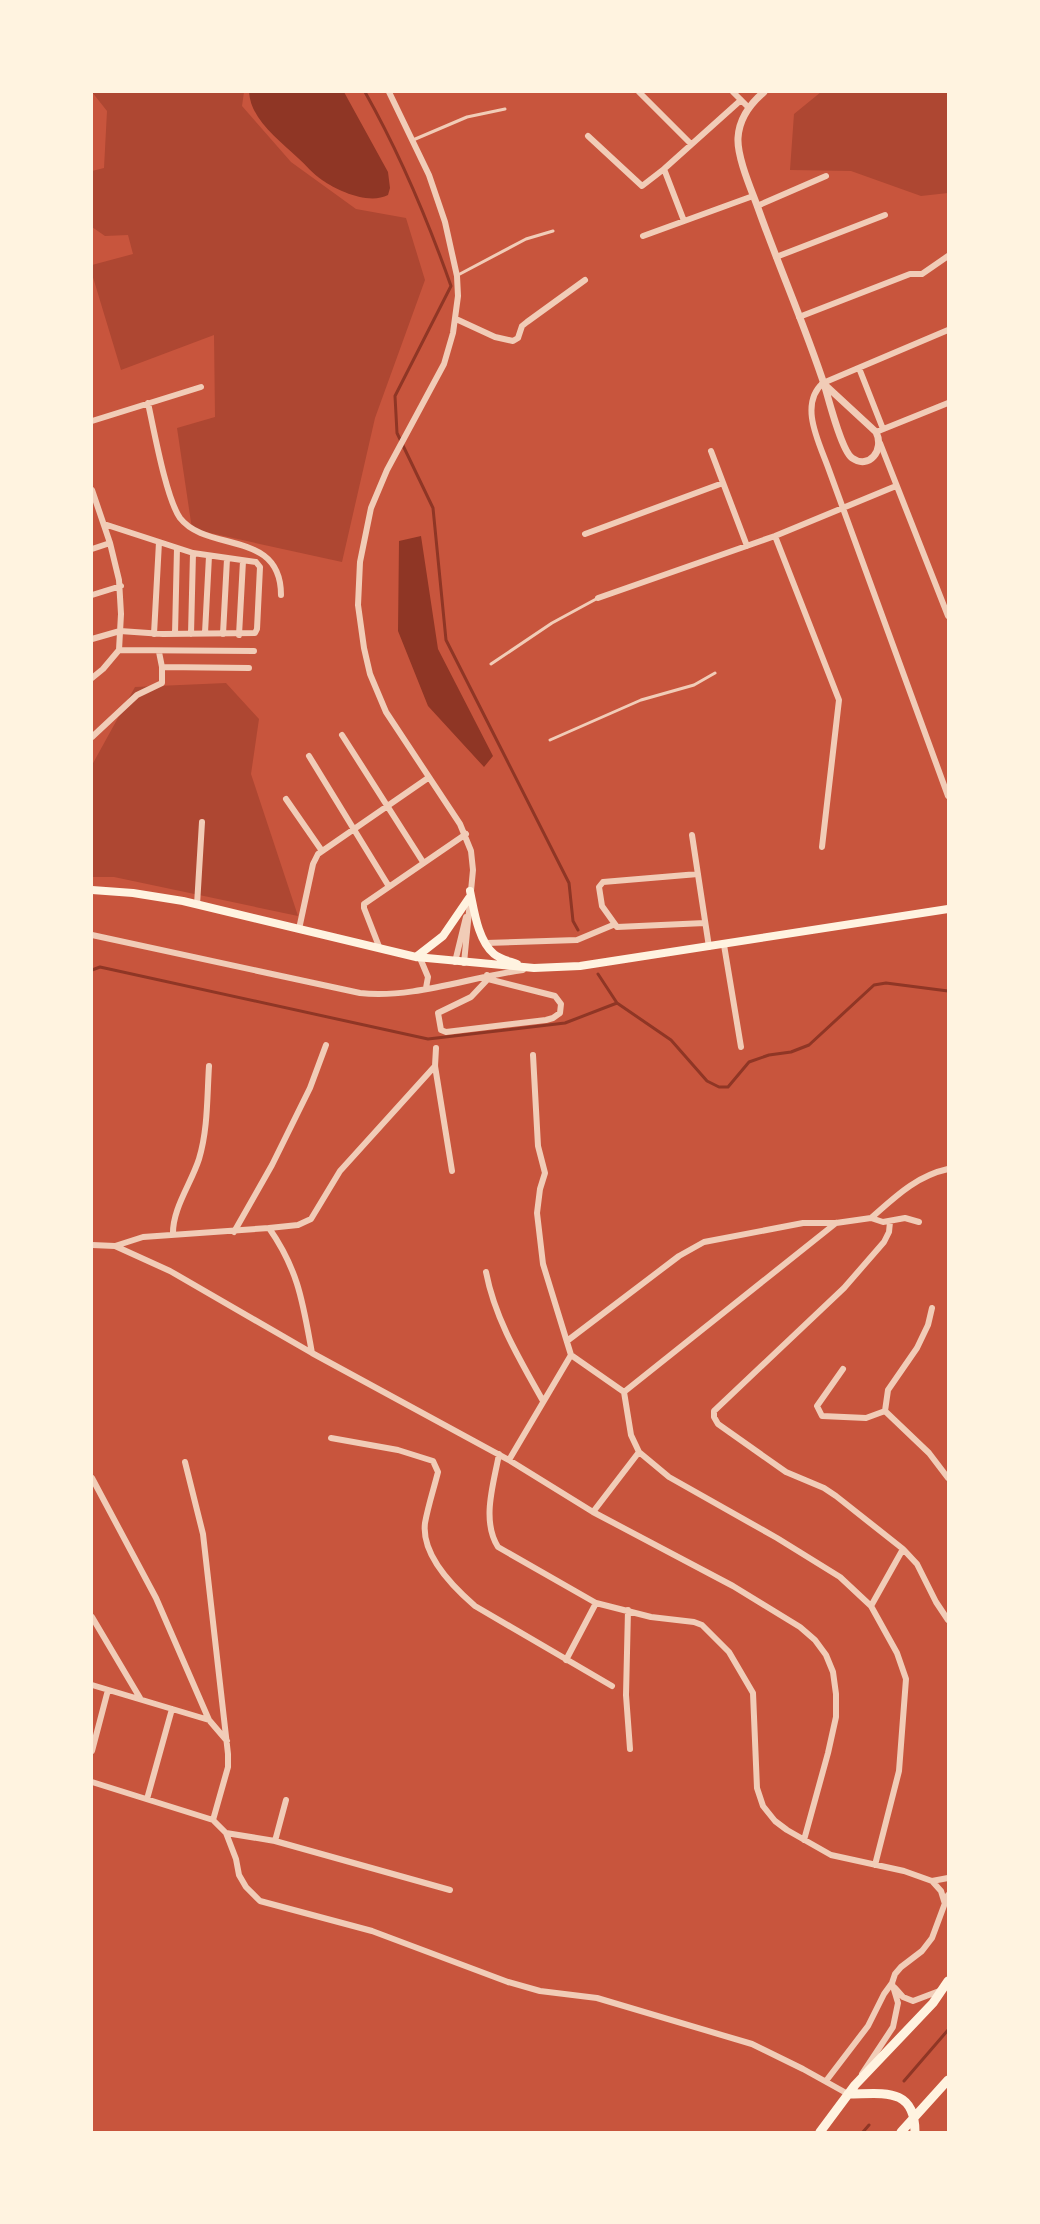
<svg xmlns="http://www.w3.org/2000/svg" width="1040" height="2224" viewBox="0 0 1040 2224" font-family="'Roboto Condensed',sans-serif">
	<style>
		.green { fill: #ae4732 }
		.water { fill: #8f3625 }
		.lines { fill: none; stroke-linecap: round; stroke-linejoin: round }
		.stream { stroke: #8f3625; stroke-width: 3 }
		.service { stroke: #f1ccb7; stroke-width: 3 }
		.minor { stroke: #f1ccb7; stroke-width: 6 }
		.tertiary { stroke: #f1ccb7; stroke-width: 7 }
		.secondary { stroke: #fff3e0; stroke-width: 8 }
		.primary { stroke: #fff3e0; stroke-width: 9 }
	</style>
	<rect width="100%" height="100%" fill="#c8553d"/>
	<path class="green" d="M92,92H244L242,106L291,162L356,209L406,218L425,280L375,418L342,562L192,529L177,428L215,417L214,335L121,370L92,274V265L133,254L128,235L105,236L92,227V171L104,168L107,111Z
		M821,92H948V193L921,196L851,171L790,170L794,114Z
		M226,683L259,719L251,774L298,916L114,877H92V765L135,687Z"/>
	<path class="water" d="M249,92H344L388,172L390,188L388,195C369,205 338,191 322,180C313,174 306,165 298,158C278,139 251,120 249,92Z
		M421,536L438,649L493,756L484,767L428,706L398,631L399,541Z"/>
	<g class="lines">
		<path class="stream" d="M365,92C400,154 427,218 451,286L395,396L397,433L433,508L446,640L569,883L573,921L578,930
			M92,970L100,967L428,1039L565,1023L617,1003
			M598,974L617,1003L671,1040L707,1081L719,1087H728L749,1062L769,1055L791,1052L809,1045L874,985L886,983L948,991
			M904,2081L948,2030
			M863,2132L869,2125"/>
		<path class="service" d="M413,140L467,117L505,109
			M458,275L526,239L553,231
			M491,664L552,623L598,598
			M550,740L641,700L694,685L715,673"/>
		<path class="minor" d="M389,92L429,175L445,222L457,276L458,296L453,333L444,364L387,470L371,508L360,562L358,605L364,648L370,674L386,712L460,824L471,851L473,870L464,963
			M639,92L691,144
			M733,92L749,108
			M588,136L642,186L664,169L741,100
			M664,169L684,221
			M757,206L826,176
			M643,236L753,196
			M776,257L885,215
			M799,317L910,274H922L948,256
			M456,319L495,337L513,341L518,338L522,326L527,322L585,280
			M948,330L823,383C798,405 820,444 829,470L948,796
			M859,368L883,429
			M148,403C154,430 166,498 180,518C207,553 281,529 281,595
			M92,421L201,387
			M876,432L948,403
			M880,443L948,616
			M711,451L747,546
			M92,490L110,543L119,580L121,614L119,650L103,669L92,678
			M585,534L723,483
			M775,536L839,700L822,847
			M92,549L110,543
			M92,595L121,586
			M598,598L775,536L896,486
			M205,633L209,556
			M154,634L159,542
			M175,634L177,548
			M191,634L193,553
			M223,634L227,559
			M239,635L243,561
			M92,639L120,631L163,634L255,633L257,629L260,567L256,562L193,553L104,524
			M119,650L254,651
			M162,667L249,668
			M342,735L423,862
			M92,737L137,695L162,683V667L159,652
			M309,756L388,885
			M286,799L322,851
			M692,835L709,947
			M698,874L603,882L599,887L602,906L617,927L705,923
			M197,905L202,822
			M299,929L313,864L318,854L428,778
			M92,935L360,993C412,999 470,977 523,970
			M486,943L577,940L613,925
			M724,945L741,1047
			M380,949L364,908V904L466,834
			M420,958L428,977L426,988
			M455,962L466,917
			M487,975L488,979L555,996L561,1004L560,1013L553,1018L546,1020L446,1032L441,1030L438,1013L471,997L488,979
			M436,1048L435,1066L452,1171
			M533,1055L538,1146L545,1173L540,1189L537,1213L543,1264L571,1355L624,1392
			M871,1218C895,1197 916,1176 948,1169
			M890,1222L889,1232L884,1242L844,1288L714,1411V1417L718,1424L786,1472L824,1488L836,1496L903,1549L917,1564L936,1602L948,1620
			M836,1223L624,1392L631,1435L639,1452L669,1477L777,1538L840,1577L871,1606L897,1653L906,1679L899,1771L875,1865
			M269,1228L298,1225L311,1219L340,1171L435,1066
			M234,1232L272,1165L310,1088L326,1045
			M173,1235C172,1209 191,1184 199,1159C208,1129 207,1097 209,1066
			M92,1245L115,1246L170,1271L312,1353L509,1460L593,1512L733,1586L800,1627L815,1640L826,1655L833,1672L836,1694V1717L828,1753L804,1840
			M115,1246L143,1237L269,1228C299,1271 303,1304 312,1353
			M486,1272C495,1319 520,1360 543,1401
			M567,1341L679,1256L704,1242L803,1223H836L871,1218L883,1222L905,1218L919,1222
			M843,1369L817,1406L822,1416L866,1418L885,1411
			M885,1411L888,1390L917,1348L928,1325L932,1308
			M885,1411L929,1453L948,1478
			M331,1438L398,1450L433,1461L438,1472C434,1488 428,1506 425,1523C421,1555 453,1587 475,1606L612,1686
			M499,1454C494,1483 481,1520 498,1547L596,1603L651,1617L694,1622L702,1625L729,1652L753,1693L757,1788L763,1806L775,1821L787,1830L831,1855L904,1871L932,1881L941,1891L945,1904
			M509,1460L571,1355
			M185,1462L203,1534L228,1754V1767L213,1820
			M92,1478L156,1598L209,1720
			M593,1512L639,1452
			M871,1606L903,1549
			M628,1610L626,1695L630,1749
			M92,1617L140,1698
			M566,1660L596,1603
			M92,1685L209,1720L227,1741
			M92,1751L108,1690
			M92,1782L213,1820L226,1833L275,1841L450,1890
			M147,1799L172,1709
			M226,1833L236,1859L239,1875L246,1887L260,1901L372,1931L508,1982L540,1991L597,1998L752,2044L803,2069L848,2094
			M275,1841L286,1800
			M932,1881L948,1878
			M895,1988L903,1997L913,2001L942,1990
			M862,2074L893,2027L898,2003L892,1983L895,1974L901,1967L922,1951L932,1938L948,1895
			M826,2081L868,2026L884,1994L892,1983"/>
		<path class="tertiary" d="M764,92C751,103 739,119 738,138C737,157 751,189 758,208C779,267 805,326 825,387C829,401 842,451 852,458C869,470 885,450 876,432L823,383"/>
		<path class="secondary" d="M92,890L133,893L183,901L416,957L534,968L580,966L948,909
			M470,891C474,910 478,941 494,954C500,959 509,961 517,964
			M416,957L443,936L469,898"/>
		<path class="primary" d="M848,2094C882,2094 915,2086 915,2132
			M820,2132L855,2085L933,2003L948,1981
			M901,2132L948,2080"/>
	</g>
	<rect width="1040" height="2224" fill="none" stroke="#fff3e0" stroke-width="186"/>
</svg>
